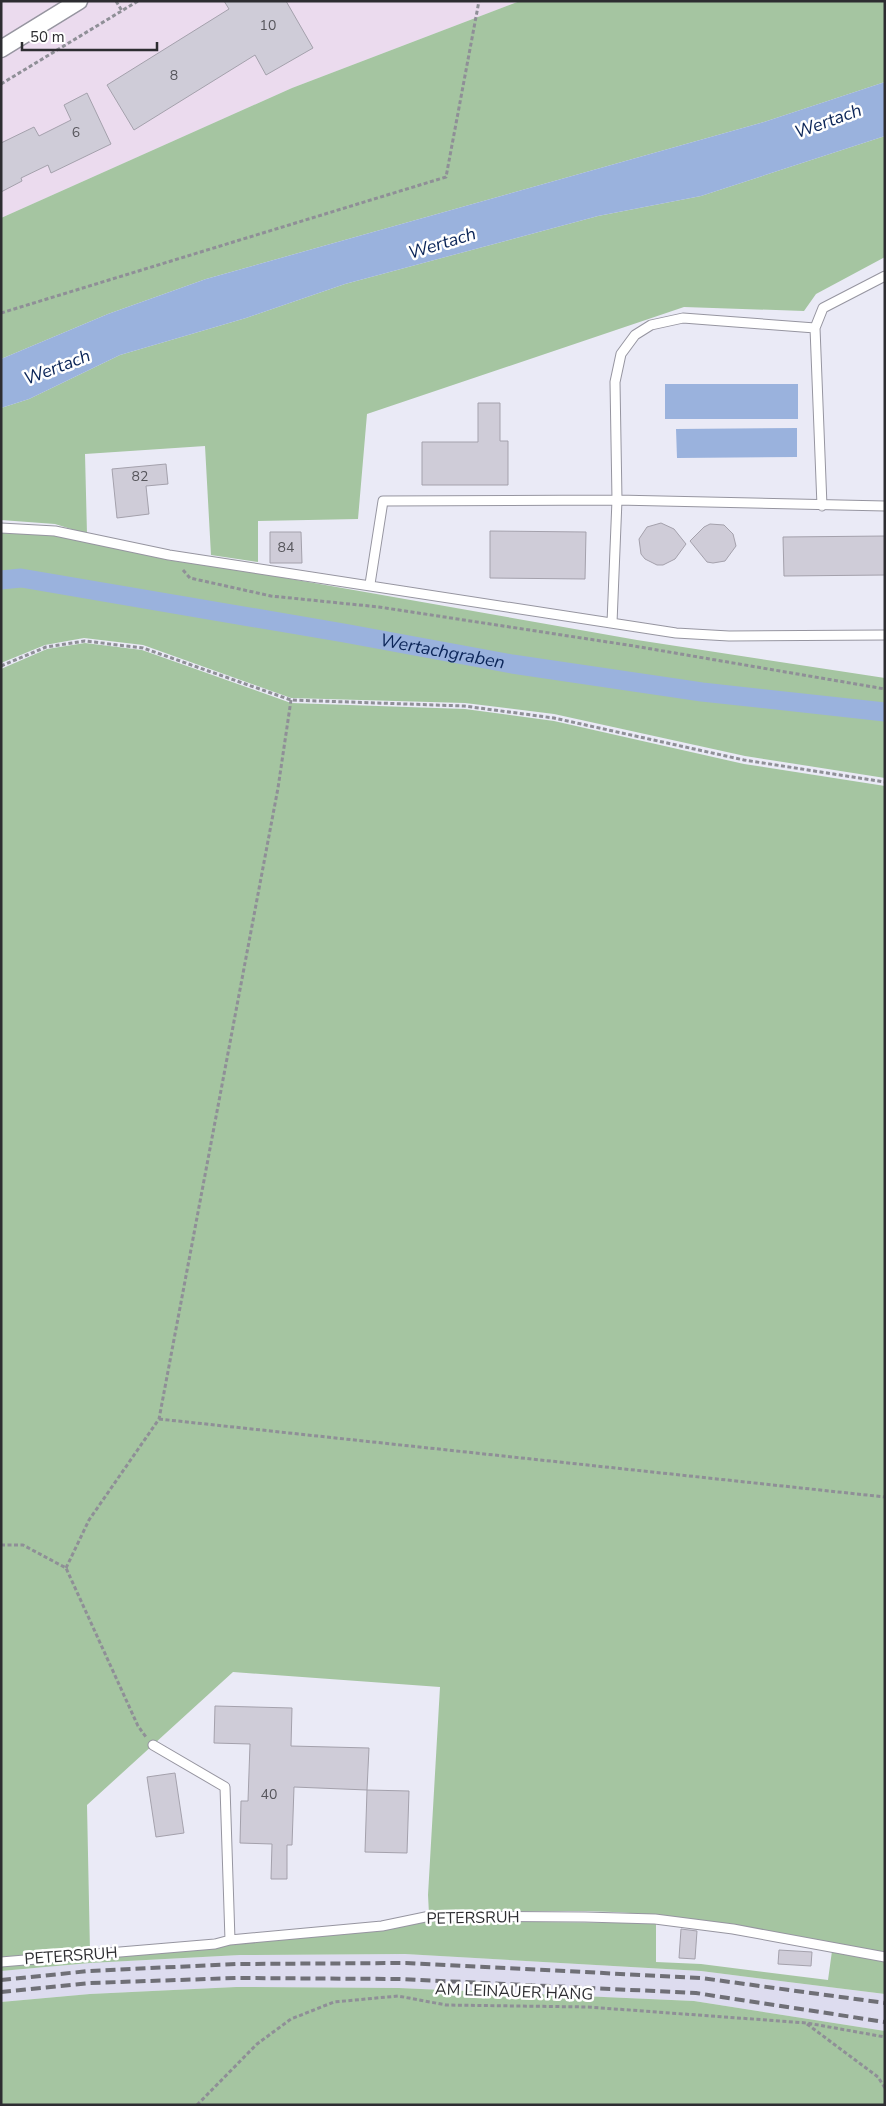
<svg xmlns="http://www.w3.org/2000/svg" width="886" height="2106" viewBox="0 0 886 2106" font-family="'Nunito Sans',sans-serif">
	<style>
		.built { fill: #dddcef }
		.industrial { fill: #ebdbee }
		.green { fill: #a5c5a1 }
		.water { fill: #9ab2dd }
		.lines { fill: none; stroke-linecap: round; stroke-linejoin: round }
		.canal { stroke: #9ab2dd; stroke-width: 19 }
		.building { fill: #cfccd8; stroke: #a4a1ac }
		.service-casing { stroke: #9695a0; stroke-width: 11 }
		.minor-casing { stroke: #9695a0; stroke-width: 19 }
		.path { stroke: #8f8f97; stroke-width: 3; stroke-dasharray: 4 2.5; stroke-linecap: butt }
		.service { stroke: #fff; stroke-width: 9 }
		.minor { stroke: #fff; stroke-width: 16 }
		.rail { stroke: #6f6f76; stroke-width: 4; stroke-dasharray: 10 5; stroke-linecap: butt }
		.labels { text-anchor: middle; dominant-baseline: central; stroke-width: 5; stroke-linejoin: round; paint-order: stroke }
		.number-label { font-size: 14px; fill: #56555b }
		.street-label { font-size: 16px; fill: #2d2d31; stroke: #fff }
		.water-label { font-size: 18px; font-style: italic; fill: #0b2558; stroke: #fff }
	</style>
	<rect width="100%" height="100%" fill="#eaeaf6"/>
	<path class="built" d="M405,1954L701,1971L885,1994V2031L694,2001L399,1988L236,1987L90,1994L1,2002V1971L90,1963L240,1955Z"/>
	<path class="industrial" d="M1,1H520L292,88L1,218Z"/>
	<path class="green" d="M520,1H885V82L764,122L206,279L108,314L1,359V218L292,88Z
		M885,136V257L816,294L804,311L684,307L367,414L358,519L258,521V562L211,555L205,446L85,454L87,534L55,524L1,520V408L29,399L120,355L246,318L345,284L598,216L701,196Z
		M1,533L54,535L168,560L257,573L637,640L885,678V778L745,756L554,714L465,703L291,698L143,645L84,638L45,645L1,663Z
		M85,643L142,650L291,703L465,709L554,721L744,764L885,786V1954C809,1940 733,1922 657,1915C582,1907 504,1913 429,1914L428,1895L440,1687L233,1672L87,1805L90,1952L1,1959V669L47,649Z
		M430,1921L656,1923V1962L701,1964L828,1980L832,1951L885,1960V1994L701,1971L405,1954L240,1955L90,1963L1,1971V1965L383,1928Z
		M236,1987L399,1988L694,2001L885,2031V2105H1V2002L90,1994Z"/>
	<path class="water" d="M885,82V136L701,196L598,216L345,284L246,318L120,355L29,399L1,408V359L108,314L206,279L764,122Z
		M665,384H798V419H665Z
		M797,428V457L677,458L676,429Z"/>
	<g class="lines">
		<path class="canal" id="s1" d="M1,580L21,578L344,633L512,664L702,692L885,712"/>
	</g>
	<path class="building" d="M224,1H286L313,48L266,75L255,55L134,130L107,85L229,9Z
		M87,93L111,144L51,173L48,165L21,178L22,181L1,192V143L34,127L39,136L71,120L64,105Z
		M478,403H500V441H508V485H422V442H478Z
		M166,464L168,484L146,486L149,514L117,518L112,469Z
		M661,523L674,529L686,544L675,559L663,565H657L645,559L641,554L639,539L647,527Z
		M710,524L724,525L733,534L736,546L725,561L713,563L707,562L690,541L704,527Z
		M490,531L586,532L585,579L490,578Z
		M270,532H301L302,563H270Z
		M885,536V575L784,576L783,537Z
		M215,1706L292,1708L291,1746L369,1748L367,1790L294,1787L292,1845H287V1879H271L272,1844L240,1843L241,1801H248L250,1744L214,1743Z
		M175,1773L184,1833L156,1837L147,1777Z
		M367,1790L409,1791L407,1853L365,1852Z
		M681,1929L697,1931L695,1959L679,1958Z
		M779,1950L812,1952L811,1966L778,1964Z"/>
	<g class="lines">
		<g class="service-casing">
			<path id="service" d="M822,506L815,328L823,308L885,276
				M1,528L55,531L169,555L676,633L729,636L885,635
				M370,584L383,501L617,500L885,506
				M612,623L617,500L615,382L621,354L635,335L651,325L683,318L815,328
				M153,1745L225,1787L230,1940
				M1,1962L215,1944L230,1940L382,1926L430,1916L585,1917L655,1919L733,1929L885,1957"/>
		</g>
		<g class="minor-casing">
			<path id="minor" d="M1,49L79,1"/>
		</g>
		<path class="path" d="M116,1L122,11
			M1,84L138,1
			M1,313L446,177L479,1
			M183,570L190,578L271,596L379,607L634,646L885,689
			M1,666L46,647L85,641L143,648L291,700L464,706L554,718L744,760L885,782
			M159,1419L885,1497
			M1,1545H23L66,1568L138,1726L146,1737
			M66,1568L89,1520L159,1419L278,788L291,700
			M807,2024L878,2077L885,2088
			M197,2105L257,2044L291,2019L334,2002L398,1996L446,2005L588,2007L807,2023L885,2037"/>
		<use href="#service" class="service"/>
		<use href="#minor" class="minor"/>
		<path class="rail" d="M1,1980L89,1971L236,1964L406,1963L701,1978L885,2003
			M1,1992L90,1983L236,1978L400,1979L696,1993L885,2022"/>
	</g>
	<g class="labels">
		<g class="number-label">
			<text x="268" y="25">10</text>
			<text x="174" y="75">8</text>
			<text x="76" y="132">6</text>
			<text x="140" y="476">82</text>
			<text x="286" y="547">84</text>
			<text x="269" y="1794">40</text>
		</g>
		<g class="street-label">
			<text transform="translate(473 1918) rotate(-1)">PETERSRUH</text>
			<text transform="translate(71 1956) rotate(-4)">PETERSRUH</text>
			<text transform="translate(514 1992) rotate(2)">AM LEINAUER HANG</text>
		</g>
		<g class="water-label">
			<text transform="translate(828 121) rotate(-20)">Wertach</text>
			<text transform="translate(442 243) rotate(-17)">Wertach</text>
			<text transform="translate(57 367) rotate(-21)">Wertach</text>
			<text stroke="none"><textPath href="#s1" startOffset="448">Wertachgraben</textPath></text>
		</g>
	</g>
	<rect width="886" height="2106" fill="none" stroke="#2d2d31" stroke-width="5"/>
	<path d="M22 42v8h135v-8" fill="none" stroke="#2d2d31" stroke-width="2.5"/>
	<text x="30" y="42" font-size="15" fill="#2d2d31" stroke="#ffffff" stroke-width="4" paint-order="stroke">50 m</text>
</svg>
